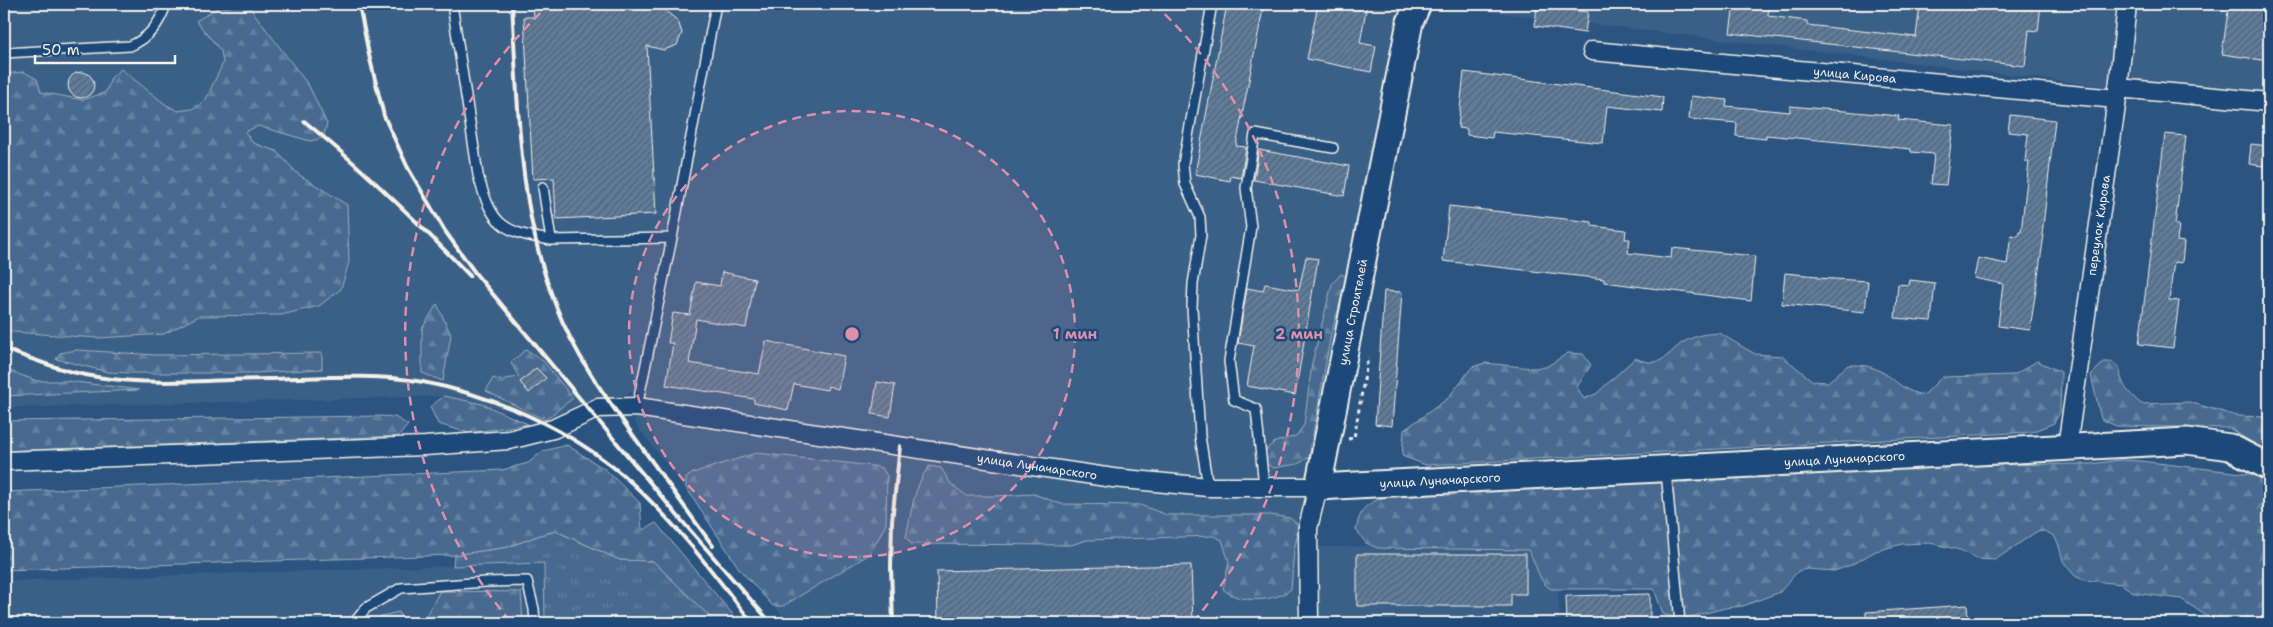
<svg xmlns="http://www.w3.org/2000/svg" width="2273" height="627" viewBox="0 0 2273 627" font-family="'Shantell Sans',sans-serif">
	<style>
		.built { fill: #3b6088 }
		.grass { fill: url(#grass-tufts); stroke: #9eaebc }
		.forest { fill: url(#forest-firs); stroke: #9eaebc }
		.building { fill: url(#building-hatch); stroke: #f4f1e8 }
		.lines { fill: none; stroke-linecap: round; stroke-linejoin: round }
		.lane-casing { stroke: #f4f1e8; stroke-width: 12 }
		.street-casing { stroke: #f4f1e8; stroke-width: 21 }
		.secondary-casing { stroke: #f4f1e8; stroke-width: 29 }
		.path { stroke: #f4f1e8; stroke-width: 3; stroke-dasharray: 4 4; stroke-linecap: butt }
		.lane { stroke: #1f4a7a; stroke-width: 9 }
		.street { stroke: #1f4a7a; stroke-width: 18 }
		.secondary { stroke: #1f4a7a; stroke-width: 25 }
		.rail { stroke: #f4f1e8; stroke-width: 4 }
		.ring { fill: none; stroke: #de8fa9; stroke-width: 2.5; stroke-dasharray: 9 6 }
		.labels { text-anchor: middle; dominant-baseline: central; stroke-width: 5; stroke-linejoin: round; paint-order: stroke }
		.street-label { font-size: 12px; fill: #f4f1e8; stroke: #1f4a7a }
		.centre { fill: #de8fa9; stroke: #1f4a7a; stroke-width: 2.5 }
		.ring-label { font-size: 15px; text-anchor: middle; font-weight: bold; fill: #de8fa9; stroke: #1f4a7a; stroke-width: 5; stroke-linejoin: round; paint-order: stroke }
	</style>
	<defs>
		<pattern id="grass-tufts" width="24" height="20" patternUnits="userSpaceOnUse" patternTransform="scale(1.25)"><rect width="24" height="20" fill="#496b90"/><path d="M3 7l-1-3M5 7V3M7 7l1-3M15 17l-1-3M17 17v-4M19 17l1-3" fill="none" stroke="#6481a0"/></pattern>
		<pattern id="forest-firs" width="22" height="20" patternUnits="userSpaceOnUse" patternTransform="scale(1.25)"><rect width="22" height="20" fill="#496b90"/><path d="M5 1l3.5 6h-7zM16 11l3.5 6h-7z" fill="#6481a0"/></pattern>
		<pattern id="building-hatch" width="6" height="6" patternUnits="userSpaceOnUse" patternTransform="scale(1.25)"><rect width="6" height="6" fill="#5e7b9a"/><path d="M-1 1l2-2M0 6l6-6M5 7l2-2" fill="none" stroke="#556474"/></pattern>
	</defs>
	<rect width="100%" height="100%" fill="#2c5481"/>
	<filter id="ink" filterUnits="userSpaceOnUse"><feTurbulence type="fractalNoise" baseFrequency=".02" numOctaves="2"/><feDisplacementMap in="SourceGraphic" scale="10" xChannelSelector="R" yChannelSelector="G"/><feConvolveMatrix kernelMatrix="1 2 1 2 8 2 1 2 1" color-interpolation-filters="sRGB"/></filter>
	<g filter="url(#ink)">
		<path class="built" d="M4,4H1412L1316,484V547L1555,542L1560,623H788L634,422L641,389L548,421L444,396L4,408Z
			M1428,4H2269V106Z
			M544,563L545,623H4V581Z"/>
		<path class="grass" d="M556,531L620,560L653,561L717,623H545L544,563L453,566L454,555L508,547L540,535Z"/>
		<path class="forest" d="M247,4L309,86L327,124L323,138L310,141L258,126L245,132L253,143L276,151L298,174L347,205L349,262L341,289L319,306L281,315L199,316L164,334L98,338L13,332L4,327V74L24,72L37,79L41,92L83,100L106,92L111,78L121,69L165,104L178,111L192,109L205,101L223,63L221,51L196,21L219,7Z
			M1341,274L1347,277L1346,284L1331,334L1309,457L1298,464L1273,468L1267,464L1265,451L1275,442L1296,436L1304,425L1312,363L1332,284Z
			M437,304L451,335L443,381L422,373V329Z
			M1719,333L1755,354L1782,356L1813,381L1828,382L1848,365C1858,365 1867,365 1876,369C1895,377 1900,391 1924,395L1942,377L2014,375L2037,361L2061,372L2060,412L2054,423L2032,432L1426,465L1402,456L1404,430L1447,399L1472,367L1485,363L1532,368L1546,367L1568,353L1583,354L1591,365L1577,387L1584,399L1596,394L1635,358C1667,372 1667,347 1692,338C1700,334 1710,334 1719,333Z
			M526,349L543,361L573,398L545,420L486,391L493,378L499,380L519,377L511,363Z
			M77,350L156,355L322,353V369L255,373H132L108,372L56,359L60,353Z
			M2104,362H2113L2120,370C2121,386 2129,393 2141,404L2189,402L2237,416L2269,417V453L2229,428L2116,426L2101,419L2091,375Z
			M4,369L37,381H67L139,390L4,396Z
			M444,396L482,404L528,424L469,433L438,424L430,407Z
			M380,416L395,417L408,425L399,436L4,451V421Z
			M567,445L606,470L640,503L642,530L656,523L740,623H716L653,561L620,560L556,531L540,535L508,547L454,555L4,570V492L502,470L528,463L543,451Z
			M756,453L873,466L882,468L887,476L886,524L870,554L783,606H773L740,570L686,487V478L693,473Z
			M2120,460L2140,461L2259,475L2269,481V623H2217L2181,599L2135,593L2121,584L2084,580L2075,576L2069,569L2063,561L2058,543L2054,536L2045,531L2036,532L1995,560L1977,559L1960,550L1930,543L1902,544L1876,551L1851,565L1834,571L1807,569L1798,571L1780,592L1743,606L1725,608L1679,620L1663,614L1654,589H1551C1537,581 1537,563 1528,550L1378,548L1366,543L1356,530C1360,510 1364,504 1385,497L1971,465L2091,464Z
			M929,466L941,468L951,484L967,496H995L1034,494L1061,504L1140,505L1167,515H1271L1290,518L1297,524L1298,533L1294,550L1291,589C1276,602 1238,604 1223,589L1229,562L1222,540L1214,536L1087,540L1071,545L911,544L906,537C911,513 914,486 929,466Z
			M440,591L521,592L523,623H414L425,618Z
			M399,612L403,623H377L381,616Z"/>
		<path class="building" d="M533,4H657L678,21L682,33L677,45L664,50L647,46L656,214L556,219L554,178L533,179L524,17H534Z
			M1227,4H1264L1236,146L1246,147L1241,178L1231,176L1230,181L1195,174Z
			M1318,4H1367L1360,43L1376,46L1371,72L1307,59Z
			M1734,4H1769L1768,16L1807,21V25L1916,37L1920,4H2041L2038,31L2029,30L2025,66L1730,33Z
			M2229,4L2269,7V61L2222,54Z
			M1537,6L1588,12L1585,33L1535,26Z
			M68 85a13 13 0 1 1 26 0a13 13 0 1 1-26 0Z
			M1464,72L1663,97L1662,112L1607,106L1603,143L1493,132L1492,138L1467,135V129L1458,128Z
			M1691,96L1727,100L1726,106L1790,112V106L1899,116L1898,120L1953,125L1946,185L1931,184L1934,154L1911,152V149L1766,135V139L1736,136L1737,123L1689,119Z
			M2010,115L2055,120L2042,235H2044L2030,330L1998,326L2003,284L1974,278L1978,258L2007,264L2011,235L2018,236L2019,231L2021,232L2029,162H2025L2028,134L2008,132Z
			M2165,134L2186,136L2175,225H2179L2177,241L2184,242L2182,263L2174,262L2169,300L2179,301L2173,348L2139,344Z
			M2251,144L2269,146V167L2249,164Z
			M1259,150L1349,166L1344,196L1254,180Z
			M1449,206L1592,222V226L1626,230L1625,239H1630L1628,253L1671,258L1672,248L1755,256L1751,301L1604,282V279L1443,261Z
			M1306,257L1318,259L1295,395L1247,386L1254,346L1238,343L1247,288L1263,291L1265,284L1299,290Z
			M722,272L755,279L746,328L696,319L689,363L759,374L766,341L844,356L838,389L828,386L827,390L794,384L788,410L754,403V399L666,385L673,343H668L673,313L690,315L696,282L720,286Z
			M1785,273L1817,276V278L1868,281L1865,312L1782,304Z
			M1910,280L1935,283L1931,321L1895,318L1898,284L1909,285Z
			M1384,291L1402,292L1392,426L1375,424Z
			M536,368L546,378L529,393L520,382Z
			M877,382L895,385L890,417L872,414Z
			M1357,554H1526V594H1511V606H1357Z
			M1191,565L1193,623H938L937,571Z
			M1650,594V623H1567L1566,596Z
			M1967,605L1968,623H1866V612Z"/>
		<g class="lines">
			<g class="lane-casing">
				<path id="lane" d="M452,4L478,175C492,225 501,232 551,240
					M4,53L130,46C149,38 160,24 166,4
					M543,187L551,240L672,238
					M637,407L672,238L716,4
					M1666,471L1680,623
					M1264,486L1256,409L1234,400L1229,361L1251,227L1246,188L1255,134L1333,148
					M1208,487L1200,436L1192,307L1193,284L1201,235L1200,217L1185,184L1183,164L1212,4
					M354,623L366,608L401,588L486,582L527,581L534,609L535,623"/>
			</g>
			<g class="street-casing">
				<g id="street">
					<path id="s1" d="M1592,51L2117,99"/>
					<path d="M2118,88L2269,102"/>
					<path id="s2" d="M2067,447L2117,99L2127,4"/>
					<path id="s3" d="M4,461L425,446L509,440L553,429L598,408L637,407L1113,478L1208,487H1318L1308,528L1309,623"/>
				</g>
			</g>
			<g class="secondary-casing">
				<g id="secondary">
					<path id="s4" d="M1418,4L1410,22L1318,487L2187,441L2230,447L2269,467"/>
				</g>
			</g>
			<path class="path" d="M1348,439L1354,438L1368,357"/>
			<use href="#lane" class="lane"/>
			<use href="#street" class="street"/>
			<use href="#secondary" class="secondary"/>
			<path class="rail" d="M359,4L369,55L384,116L408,168L445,231L476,274L682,521L771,623
				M512,4C518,104 518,211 556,306C575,356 607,399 638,442C663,477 688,512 713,546
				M304,121C364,169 417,221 470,276
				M4,349C35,360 64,372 97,377C152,386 211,380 266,379C317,378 372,373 423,382C495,396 568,428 624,476C673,519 713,572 752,623
				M893,623L891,568L892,521L900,446"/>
		</g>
	</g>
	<circle cx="852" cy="334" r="223" fill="#de8fa9" fill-opacity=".12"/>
	<g class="ring">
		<circle cx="852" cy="334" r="223"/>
		<path d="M510 621A447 447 0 0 1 550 4M1154 4A447 447 0 0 1 1194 621"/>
	</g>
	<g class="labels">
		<g class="street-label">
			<text stroke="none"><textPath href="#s1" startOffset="264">улица Кирова</textPath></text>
			<text stroke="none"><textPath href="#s2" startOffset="224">переулок Кирова</textPath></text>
			<text transform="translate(1353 312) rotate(-79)">улица Строителей</text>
			<text stroke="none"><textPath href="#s4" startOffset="1021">улица Луначарского</textPath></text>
			<text stroke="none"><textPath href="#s3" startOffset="1044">улица Луначарского</textPath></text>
			<text stroke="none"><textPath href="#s4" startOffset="616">улица Луначарского</textPath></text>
		</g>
	</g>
	<circle cx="852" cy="334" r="8" class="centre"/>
	<g class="ring-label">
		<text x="1075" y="339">1 мин</text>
		<text x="1299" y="339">2 мин</text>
	</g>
	<rect width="2273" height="627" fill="none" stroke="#1f4a7a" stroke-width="20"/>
	<rect x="10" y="10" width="2253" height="607" fill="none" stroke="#f4f1e8" stroke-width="2" filter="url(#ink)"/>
	<path d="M35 55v8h140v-8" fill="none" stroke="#f4f1e8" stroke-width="2.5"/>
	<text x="42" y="55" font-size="15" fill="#f4f1e8" stroke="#1f4a7a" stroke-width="4" paint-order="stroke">50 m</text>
</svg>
